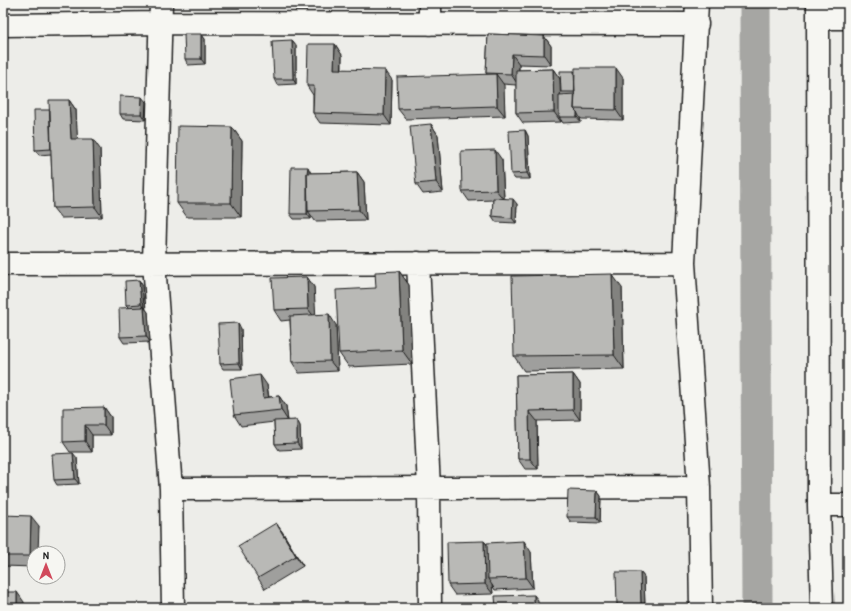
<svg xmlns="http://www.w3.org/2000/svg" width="851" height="611" viewBox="0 0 851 611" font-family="'Patrick Hand',sans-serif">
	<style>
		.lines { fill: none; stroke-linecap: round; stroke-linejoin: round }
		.canal { stroke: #a6a6a3; stroke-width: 31 }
		.street-casing { stroke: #1c1c1c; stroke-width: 25 }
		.street { stroke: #f6f6f2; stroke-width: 22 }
		.wall { fill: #9f9f9d; stroke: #1c1c1c }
		.shaded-wall { fill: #82827f; stroke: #1c1c1c }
		.building { fill: #b9b9b6; stroke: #1c1c1c }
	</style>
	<rect width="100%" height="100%" fill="#edede9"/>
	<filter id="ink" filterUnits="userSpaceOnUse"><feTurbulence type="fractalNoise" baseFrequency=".025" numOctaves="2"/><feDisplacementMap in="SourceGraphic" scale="8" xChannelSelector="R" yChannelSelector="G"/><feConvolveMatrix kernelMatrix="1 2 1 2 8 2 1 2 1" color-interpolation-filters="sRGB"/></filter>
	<g filter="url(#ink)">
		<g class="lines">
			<path class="canal" d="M755,3L757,608"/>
			<g class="street-casing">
				<path id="street" d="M161,3L154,263L171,489L173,608
					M430,3V24
					M697,3L684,263L699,487L701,608
					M818,3L819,505L822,608
					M818,18H848
					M3,25L162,23L697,24
					M418,263L429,488L430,608
					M3,264L684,263
					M171,489L699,487
					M819,505H848"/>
			</g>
			<use href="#street" class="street"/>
		</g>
		<path class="wall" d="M201,34L205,39V64L188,65L185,59Z
			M488,34L544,36L551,46V65L519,64V70L553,69L560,79L574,71L575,72L623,78V120L582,119L580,118L581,122L563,123L561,120V122L523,123L516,113V85L503,84L505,116L406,119L398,109L487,75L486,73Z
			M292,40L296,45V84L277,85L274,79Z
			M335,44L342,55V69L392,80L391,125L320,123L313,113V95L307,86Z
			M69,100L76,110L77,139L100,149L102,217L61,218L53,208L51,154L39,155L35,150L50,110Z
			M146,102L145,120L123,119L120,114Z
			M431,124L438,135L443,192L423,194L416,184Z
			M232,127L242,141L241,217H187L177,203Z
			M525,130L528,136L530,179H515L511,174Z
			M502,160L504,198L517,204L516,223L496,222L492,216L493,200L469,201L462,191Z
			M357,172L364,182L366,220L315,221L311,215V219H294L290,214L311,173Z
			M399,271L409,285L412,364L349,367L339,353L376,288Z
			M307,277L314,287L315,315L336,325L338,371L299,373L292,362L290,320L281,321L274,310Z
			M139,280L142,285L144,307L148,312L150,342L124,343L120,337L128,307L126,305Z
			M622,288L624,369L524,371L514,356Z
			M238,323L241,329L242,369H223L220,364Z
			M573,374L580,384V420L537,421L538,469H525L518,459L516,375Z
			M267,385L269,397L279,396L286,406L288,421L297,420L300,426L301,449L279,450L275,444L274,422L241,426L234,415Z
			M104,407L111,417V435H92V452H70L63,442Z
			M77,458L79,484L57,485L54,480Z
			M597,491L601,496L600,523L571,522L567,517Z
			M3,515L39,526L34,553V567L3,566Z
			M276,523L283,533L303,566L265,589L258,578Z
			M484,541L487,544L531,552L533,588L495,590L492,585L493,594L455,595L448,585Z
			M640,572L644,577L645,608H618L617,605Z"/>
		<path class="shaded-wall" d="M201,34L205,39V64L201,59Z
			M544,36L551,46V65L544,55Z
			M292,40L296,45V84L293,79Z
			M335,44L342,55L341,79L334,69Z
			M512,54L519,64L518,85L511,74Z
			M616,68L623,78V120L616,110Z
			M553,69L560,79L561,117H559L561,120V122L554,112Z
			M385,70L392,80L391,125L384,115Z
			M496,74L504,85L505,116L497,106Z
			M142,97L146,102L145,120L141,114Z
			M69,100L76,110L78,149L71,139Z
			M577,112L580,118L581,122L577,117Z
			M431,124L438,135L443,192L436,182Z
			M232,127L242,141L241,217L231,203Z
			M525,130L528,136L530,179L527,173Z
			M93,139L100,149L102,217L95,207Z
			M495,150L502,160L504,200L496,190Z
			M308,167L311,173V211H308L311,215V219L307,214Z
			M357,172L364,182L366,220L359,210Z
			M513,199L517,204L516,223L512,218Z
			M399,271L409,285L412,364L402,350Z
			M612,274L622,288L624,369L614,355Z
			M307,277L314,287L316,319L308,309Z
			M139,280L142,285L144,309L141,304Z
			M144,307L148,312L150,342L146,336Z
			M329,314L336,325L338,371L330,361Z
			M238,323L241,329L242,369L239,363Z
			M573,374L580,384V420L573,410Z
			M260,375L267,385L270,408L263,398Z
			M279,396L286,406L288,421L281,410Z
			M104,407L111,417V435L104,425Z
			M529,411L537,421L538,469L530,459Z
			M297,420L300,426L301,449L297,443Z
			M85,425L92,435V452L85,441Z
			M73,453L77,458L79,484L75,479Z
			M597,491L601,496L600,523L596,517Z
			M31,516L39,526L38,553H34V561L30,556Z
			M276,523L283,533L303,566L296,556Z
			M484,541L492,551L488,579L492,585L493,594L485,584Z
			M524,541L531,552L533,588L526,578Z
			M640,572L644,577L645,608H643L641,605Z
			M17,592L24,602V608H17Z
			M534,595L538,600V608H534Z"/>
		<path class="building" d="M184,34H201V59H185Z
			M488,34L544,36V55L512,54L511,74L486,73Z
			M292,40L293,79H274L272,41Z
			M308,44H335L334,69L385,70L384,115L313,113L314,86H307Z
			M575,68H616V110L574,109Z
			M553,69L554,112L516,113V70Z
			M560,71H574L575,92H561Z
			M496,74L497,106L398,109L397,77Z
			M575,94L574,109L577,112V117H559V95Z
			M120,96L142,97L141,114H120Z
			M49,100H69L71,139H93L95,207L53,208Z
			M34,110H50L51,149L35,150Z
			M431,124L436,182L416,184L410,126Z
			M178,126L232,127L231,203H177Z
			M525,130L527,173L511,174L509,131Z
			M495,150L496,190L462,191L461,151Z
			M291,167H308L307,173V214H290Z
			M357,172L359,210L308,211L307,173Z
			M493,198L513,199L512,218L492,216Z
			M399,271L402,350L339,353L336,290L376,288L375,272Z
			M612,274L614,355L514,356L512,276Z
			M307,277L308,309L274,310L272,278Z
			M139,280L141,304L126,305L125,281Z
			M144,307L146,336L120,337L119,308Z
			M329,314L330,361L292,362L290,316Z
			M238,323L239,363L220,364L218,324Z
			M573,374V410L529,411L530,459H518L516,375Z
			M260,375L263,398L279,396L281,410L234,415L230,379Z
			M104,407V425H85V441L63,442V408Z
			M297,420V443L275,444L274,421Z
			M73,453L75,479L54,480L52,454Z
			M568,490L597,491L596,517H567Z
			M3,515L31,516L30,556H3Z
			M276,523L296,556L258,578L238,546Z
			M484,541L485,584L448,585L447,542Z
			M524,541L526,578L488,579L487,543Z
			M616,572H640L641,605H617Z
			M3,592H17V608H3Z
			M534,595V608H496L495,596Z"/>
	</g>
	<rect width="851" height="611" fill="none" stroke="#f6f6f2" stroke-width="16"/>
	<rect x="8" y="8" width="835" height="595" fill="none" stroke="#1c1c1c" stroke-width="1.5" filter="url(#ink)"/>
	<g transform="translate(46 565)"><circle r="19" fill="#f6f6f2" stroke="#9f9f9c"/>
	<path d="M0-3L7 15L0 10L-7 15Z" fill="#d1495b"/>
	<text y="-6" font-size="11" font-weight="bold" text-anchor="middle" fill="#1c1c1c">N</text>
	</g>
</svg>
